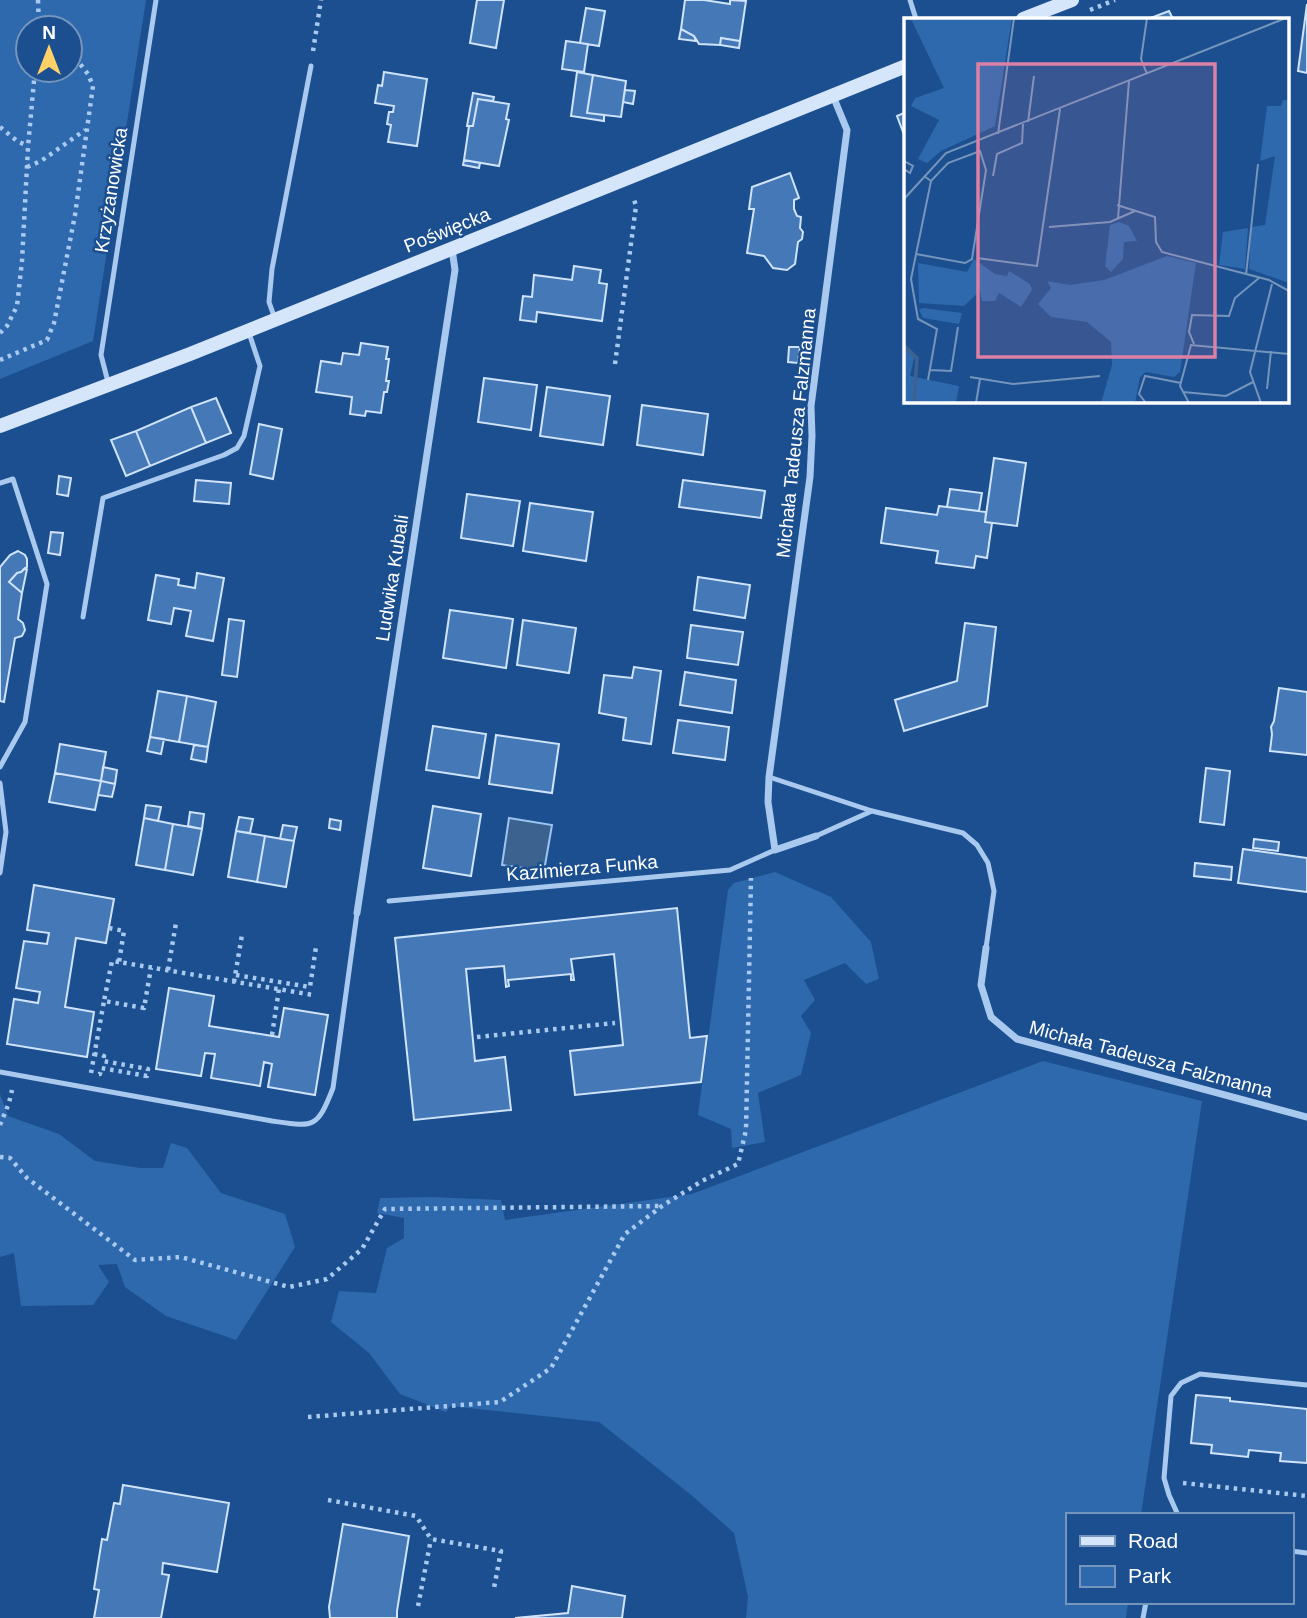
<svg xmlns="http://www.w3.org/2000/svg" width="1307" height="1618" viewBox="0 0 1307 1618" font-family="Arial,sans-serif">
	<style>
		.green { fill: #2e69ad; fill-rule: evenodd }
		.water { fill: #3c6290; stroke: #9cc4f0; stroke-width: 2 }
		.building { fill: #4478b7; stroke: #cfe3fa; stroke-width: 2 }
		.lines { fill: none; stroke-linecap: round; stroke-linejoin: round }
		.path { stroke: #a9c9ee; stroke-width: 4.5; stroke-dasharray: 3.5 5; stroke-linecap: butt }
		.lane { stroke: #a9c9ee; stroke-width: 5 }
		.street { stroke: #a9c9ee; stroke-width: 7 }
		.secondary { stroke: #d6e6fa; stroke-width: 14 }
		.labels { text-anchor: middle; dominant-baseline: central; stroke-width: 5; stroke-linejoin: round; paint-order: stroke }
		.street-label { font-size: 19px; fill: #fff; stroke: #1b4f8f }
		.inset-river { fill: none; stroke: #3c6290; stroke-width: 3.5 }
		.inset-road { fill: none; stroke: #7695bc; stroke-width: 2 }
		.view { fill: #dd80a5; fill-opacity: 0.15; stroke: #dd80a5; stroke-width: 3.5 }
		.inset-edge { fill: none; stroke: #fff; stroke-width: 3.5 }
	</style>
	<rect width="100%" height="100%" fill="#1b4f8f"/>
	<path class="green" d="M0,0H146L93,341L0,379ZM70,28V70H28V28Z
		M775,872L831,897L871,942L879,979L866,984L845,963L804,980L815,1000L801,1016L811,1033L801,1075L758,1093L765,1142L732,1148L731,1129L698,1115L728,890L734,883Z
		M1043,1061L1202,1101L1141,1515H1067V1602H1128L1126,1618H746L748,1597L734,1533L690,1494L599,1422L450,1406L446,1412L400,1394L369,1353L331,1322L339,1291L376,1293L387,1248L404,1238V1218L377,1213L380,1198L432,1197L501,1200L505,1220L692,1194Z
		M0,1094L8,1116L59,1134L95,1161L140,1168H163L171,1143L187,1148L221,1193L285,1214L295,1247L236,1340L166,1316L125,1287L117,1264L98,1265L109,1282L93,1305L21,1306L14,1253L0,1257Z"/>
	<path class="water" d="M509,818L552,825L544,871L502,865Z"/>
	<path class="building" d="M477,0H504L496,48L470,43Z
		M685,0H704L730,4V0L746,1L740,41L721,38L720,45L699,44L694,36L681,29Z
		M1307,4V73L1298,71Z
		M586,8L605,11L599,46L580,43Z
		M1169,11L1173,19H1148Z
		M681,29L694,36L696,41L679,39Z
		M721,38L740,41L739,48L720,45Z
		M566,41L588,44L584,72L562,69Z
		M384,72L427,79L417,146L388,142L391,125L387,124L389,112H393L394,106L375,103L378,85L382,86Z
		M577,72L593,75L587,113L604,115V121L571,116Z
		M593,75L626,81L621,117L587,113Z
		M625,90L635,91L633,104L623,102Z
		M473,93L494,97L493,101L478,99L473,126H467Z
		M478,99L509,104L506,119L509,120L499,166L464,160L469,126H473Z
		M906,112V140L897,116Z
		M464,160L480,163L479,168L463,165Z
		M790,173L799,198L794,200V209L797,216L801,217L800,228L803,232L802,239L798,242L795,264L787,270L773,268L764,256L747,253L754,209H749L752,187Z
		M574,266L601,270L599,283L607,284L602,321L537,312L536,322L520,320L523,296L532,297L534,275L572,280Z
		M361,343L388,347L386,359H389L386,381H389L387,392H384L381,413L366,411L365,416L350,414L352,397L316,392L321,361L341,364L343,353L359,355Z
		M789,347H800L798,363L788,362Z
		M484,378L537,385L531,430L478,422Z
		M547,387L610,396L603,445L540,436Z
		M216,398L231,433L206,443L191,407Z
		M642,405L708,414L703,455L637,445Z
		M191,407L206,443L150,466L136,431Z
		M259,424L282,429L273,479L250,474Z
		M136,431L150,466L126,476L111,440Z
		M994,458L1026,463L1017,526L985,522Z
		M59,476L71,478L68,496L57,494Z
		M196,480L231,483L229,504L194,501Z
		M683,480L765,491L761,518L679,507Z
		M950,489L982,493L979,511L947,507Z
		M467,494L520,501L513,546L461,538Z
		M530,503L593,512L586,561L523,551Z
		M939,506L986,512L985,522L992,523L987,558L976,556L974,568L936,563L938,551L881,543L886,508L937,515Z
		M51,532L63,533L60,555L48,553Z
		M18,551L25,555L27,559V567L21,572L17,573L9,582L22,593L18,619L23,623L25,630L22,636L15,638L4,702L0,701V567L10,555Z
		M25,568L27,569L22,593L9,582L17,573L21,572Z
		M197,573L224,578L213,641L186,636L191,611L174,608L171,624L148,620L156,575L179,579L178,585L195,588Z
		M698,577L750,585L745,618L694,610Z
		M450,610L513,619L506,668L443,658Z
		M229,619L244,621L237,677L222,675Z
		M523,620L576,628L569,673L517,665Z
		M965,623L996,627L987,706L904,731L895,700L957,681Z
		M691,625L743,632L738,665L687,658Z
		M634,667L661,671L651,744L623,740L626,718L599,713L604,675L632,678Z
		M685,672L736,680L732,713L680,705Z
		M1279,688L1307,692V755L1270,751L1272,734L1271,727L1274,721Z
		M158,691L187,696L179,742L150,737Z
		M187,696L216,702L208,747L179,742Z
		M678,720L729,727L725,760L673,753Z
		M433,726L486,734L479,778L426,770Z
		M496,735L559,744L552,793L489,784Z
		M150,737L164,739L161,754L147,751Z
		M60,744L106,752L101,781L55,773Z
		M194,745L208,747L206,762L191,759Z
		M103,767L117,770L115,784L101,781Z
		M1206,768L1230,771L1224,825L1200,822Z
		M55,773L101,781L95,810L49,802Z
		M101,781L115,784L112,797L98,795Z
		M146,805L161,807L158,821L144,818Z
		M433,806L481,814L471,876L423,868Z
		M190,812L204,814L202,829L188,826Z
		M239,817L253,819L250,833L236,831Z
		M144,818L173,824L165,870L136,865Z
		M330,819L341,821L340,830L329,828Z
		M173,824L202,829L193,875L165,870Z
		M283,825L297,827L294,841L280,839Z
		M236,831L265,836L257,882L228,877Z
		M265,836L294,841L286,887L257,882Z
		M1254,839L1279,842L1278,851L1253,848Z
		M1243,849L1307,858V892L1238,883Z
		M1195,863L1232,867L1231,880L1194,876Z
		M34,885L114,899L106,943L76,938L65,1007L94,1012L87,1057L7,1044L14,999L38,1003L40,992L16,988L24,941L47,944L49,933L27,930Z
		M677,908L690,1038L707,1036L701,1082L575,1095L570,1051L623,1045L614,954L571,959L574,980H571V974L508,980L509,986L506,987L504,966L466,969L475,1061L505,1057L511,1110L414,1120L395,938Z
		M169,988L214,996L209,1026L279,1037L284,1008L328,1015L315,1095L268,1087L272,1064L264,1062L260,1086L211,1078L215,1054L205,1053L201,1076L156,1069Z
		M1196,1395L1230,1398V1401L1307,1409V1463L1280,1461L1281,1453L1249,1450L1248,1457L1211,1453L1212,1445L1191,1443Z
		M123,1485L229,1503L217,1572L163,1563L162,1574L169,1575L161,1618H94L99,1590L94,1589L102,1539L107,1540L114,1503L120,1504Z
		M343,1524L409,1536L397,1611V1618H330L329,1607Z
		M572,1586L625,1596L622,1618H515L568,1613Z"/>
	<g class="lines">
		<path class="path" d="M38,0L39,28
			M1090,10L1115,0
			M313,51L321,0
			M0,127L17,141L28,146
			M27,167L41,161L85,130
			M0,333L7,326L17,306L22,261L28,147L35,70
			M0,360L47,340L54,323L75,215L93,86L88,74L70,51
			M615,364L636,206L633,196
			M109,928L124,931L119,962L313,995
			M119,962L112,961L104,1001L144,1008L151,968
			M168,970L176,923
			M236,975L310,987L316,947
			M234,982L242,935
			M272,1035L279,989
			M477,1037L615,1023
			M94,1054L104,1056L103,1061L148,1069L147,1076L101,1068L100,1074H99
			M91,1073L104,1001
			M0,1125L9,1103L12,1090
			M0,1157L10,1158L27,1178L135,1260L181,1257L289,1287L327,1279L362,1249L385,1209L662,1206
			M308,1417L500,1402L551,1368L625,1234L662,1206L702,1181L738,1164L746,1130L751,878
			M1183,1483L1307,1496
			M328,1500L416,1516L431,1539L501,1551L494,1588
			M418,1606L431,1539"/>
		<path class="lane" d="M910,0L916,19
			M275,319L269,302L272,269L311,66
			M108,382L101,355L156,0
			M0,483L13,479L47,584L25,722L0,767
			M83,617L103,498L224,455L237,448L244,436L260,366L249,333
			M769,777L872,811L963,833L977,845L988,863L994,891L986,948
			M0,783L6,832L0,873
			M816,836L872,811
			M389,901L730,870L775,850
			M0,1072L272,1121C314,1127 317,1129 333,1088L357,913
			M1178,1515L1169,1495L1164,1478L1171,1396L1181,1383L1200,1374L1307,1385
			M1291,1551L1307,1553
			M1143,1618L1146,1602"/>
		<path class="street" d="M816,836L775,850L768,802L769,777L810,477L812,436L811,406L847,130L833,96
			M357,913L455,270L452,249
			M986,948L981,985L991,1017L1017,1039L1307,1117"/>
		<path class="secondary" d="M1023,19L1072,0
			M0,426L190,354L906,66"/>
	</g>
	<g class="labels">
		<g class="street-label">
			<text transform="translate(111 190) rotate(-81)">Krzyżanowicka</text>
			<text transform="translate(447 230) rotate(-22)">Poświęcka</text>
			<text transform="translate(796 433) rotate(-84)">Michała Tadeusza Falzmanna</text>
			<text transform="translate(392 578) rotate(-81)">Ludwika Kubali</text>
			<text transform="translate(582 868) rotate(-5)">Kazimierza Funka</text>
			<text transform="translate(1151 1059) rotate(15)">Michała Tadeusza Falzmanna</text>
		</g>
	</g>
	<g transform="translate(904 18)">
		<rect width="385" height="385" fill="#1b4f8f"/>
		<path d="M0,0H108L91,108L37,133L23,145L14,141L35,102L7,88L11,80L40,70L8,3ZM379,82H385V265L345,251L347,209L361,207L371,138L356,143L363,88H377ZM215,204L225,208L233,223L220,224L219,241L207,254L201,248L206,207ZM344,210L341,251L315,247L319,214ZM263,238L292,245L276,354L270,359L242,354L236,359L231,385H197L208,347L207,324L183,304L147,299L134,286L147,270L143,263L166,267L200,262ZM70,241L91,256L103,258L105,253L126,266L128,272L117,289L95,275L91,283H78L76,273L60,288L15,285L14,245L63,254ZM19,290L58,295L55,306L19,300L15,292ZM0,325L11,336L6,358L55,368L52,385H0Z" fill="#2e69ad"/>
		<path class="inset-river" d="M0,328L13,340L10,385"/>
		<path class="inset-road" d="M243,56L237,41L243,0M124,104L130,58M94,116L110,0M0,143L9,148L6,155L0,151M89,158L93,136L118,125L119,106M0,181L42,135L382,0M213,187L251,199L252,224L258,234L365,262L385,273M214,200L225,63M145,209L206,204L231,193M12,236L61,245L68,241L82,152L76,133L44,145L27,163L20,158M73,240L133,248L156,91M342,257L354,146M290,326L285,314L288,297L325,298L331,280L355,260M26,352L47,353L54,309M66,359L109,366L196,358M24,362L33,311L14,301L7,261L27,163M363,371L367,333M279,374L322,378L349,364M72,385L76,361M242,385L235,376L241,358L277,365M285,385L276,368L287,327L385,336M357,385L346,354L368,266"/>
		<path class="view" d="M74,46H311V339H74Z"/>
		<rect width="385" height="385" class="inset-edge"/>
	</g>
	<rect x="1066" y="1513" width="228" height="91" fill="#1b4f8f" stroke="#7695bc" stroke-width="2"/>
	<rect x="1080" y="1536" width="35" height="10" fill="#d6e6fa" stroke="#7695bc" stroke-width="2"/>
	<text x="1128" y="1548" font-size="21" fill="#ffffff">Road</text>
	<rect x="1080" y="1566" width="35" height="21" fill="#2e69ad" stroke="#7695bc" stroke-width="2"/>
	<text x="1128" y="1583" font-size="21" fill="#ffffff">Park</text>
	<g transform="translate(49 49)"><circle r="33" fill="#1b4f8f" stroke="#7695bc" stroke-width="2"/>
	<path d="M0-5L12 26L0 18L-12 26Z" fill="#ffd166"/>
	<text y="-10" font-size="19" font-weight="bold" text-anchor="middle" fill="#ffffff">N</text>
	</g>
</svg>
